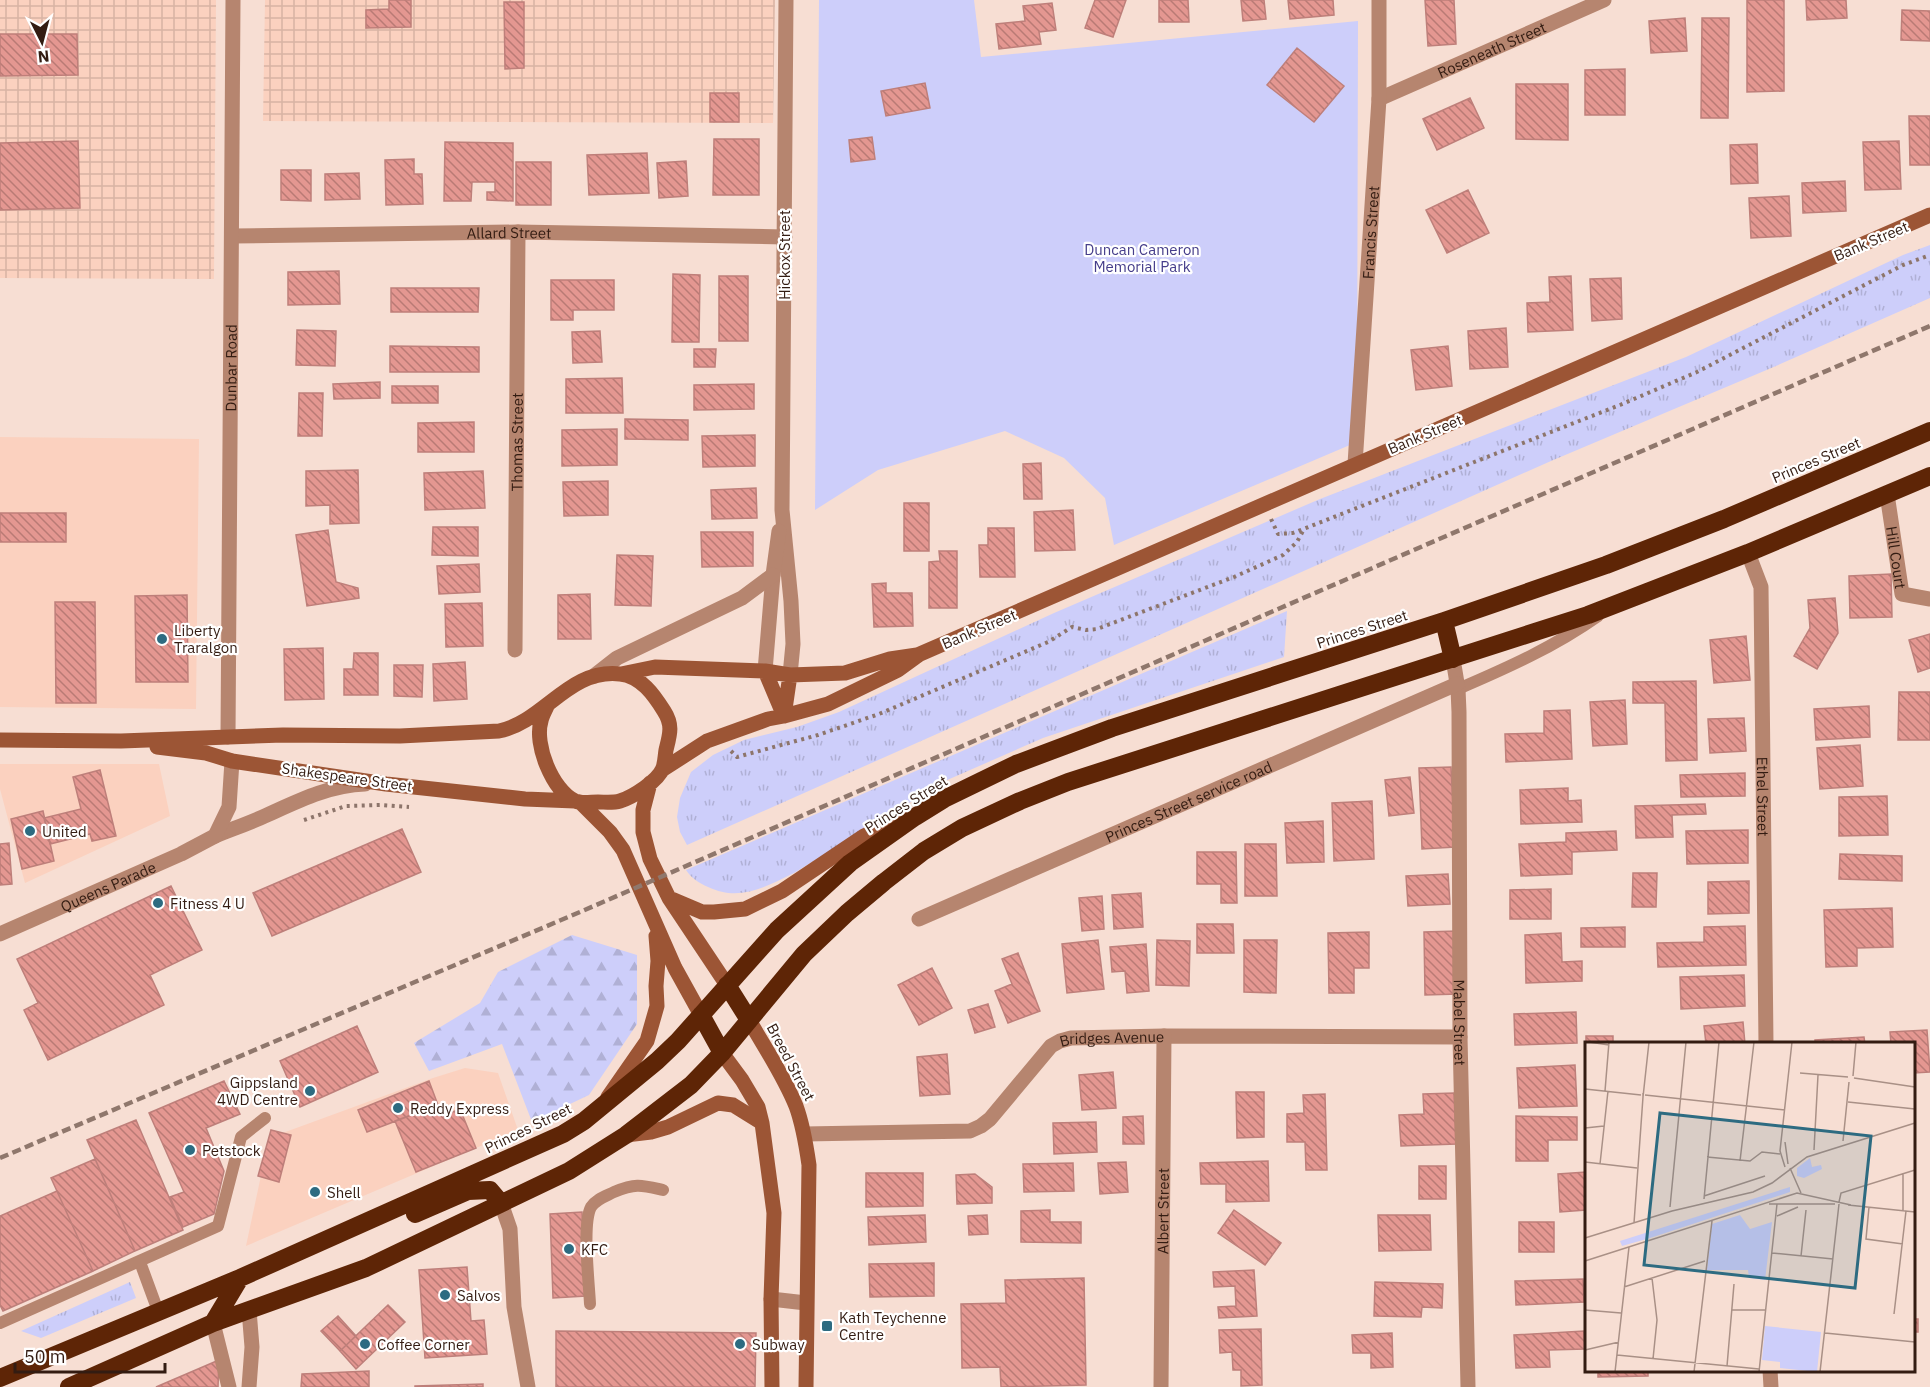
<svg xmlns="http://www.w3.org/2000/svg" width="1930" height="1387" viewBox="0 0 1930 1387" font-family="'IBM Plex Sans',sans-serif">
	<style>
		.built { fill: #fbd1bf }
		.industrial { fill: url(#industrial-grid) }
		.grass { fill: url(#grass-tufts) }
		.forest { fill: url(#forest-firs) }
		.park { fill: #cdcefa }
		.building { fill: url(#building-back-hatch); stroke: #be7f7a; stroke-width: 1.5 }
		.lines { fill: none; stroke-linecap: round; stroke-linejoin: round }
		.path { stroke: #8d756b; stroke-width: 4; stroke-dasharray: 3 4.5; stroke-linecap: butt }
		.lane { stroke: #b6856f; stroke-width: 12 }
		.street { stroke: #b6856f; stroke-width: 15 }
		.secondary { stroke: #9c5535; stroke-width: 15 }
		.highway { stroke: #5e2506; stroke-width: 18 }
		.rail { stroke: #8f776c; stroke-width: 4.5; stroke-dasharray: 9 4.5; stroke-linecap: butt }
		.poi-dot { fill: #2d6b81; stroke: #fff; stroke-width: 2 }
		.labels { text-anchor: middle; dominant-baseline: central; stroke-width: 4.5; stroke-linejoin: round; paint-order: stroke }
		.street-label { font-size: 15px; fill: #331c12; stroke: #fff }
		.park-label { font-size: 15px; fill: #453d8a; stroke: #fff }
		.poi-label { font-size: 15px; fill: #331c12; stroke: #fff; text-anchor: start }
		.inset-road { fill: none; stroke: #a99086; stroke-width: 1.5 }
		.view { fill: #2d6b81; fill-opacity: 0.15; stroke: #2d6b81; stroke-width: 3 }
		.inset-edge { fill: none; stroke: #331c12; stroke-width: 3 }
	</style>
	<defs>
		<pattern id="industrial-grid" width="8" height="8" patternUnits="userSpaceOnUse" patternTransform="scale(1.5)"><rect width="8" height="8" fill="#fbd1bf"/><path d="M0 4h8M4 0v8" fill="none" stroke="#d8b3a3"/></pattern>
		<pattern id="grass-tufts" width="24" height="20" patternUnits="userSpaceOnUse" patternTransform="scale(1.5)"><rect width="24" height="20" fill="#cdcefa"/><path d="M3 7l-1-3M5 7V3M7 7l1-3M15 17l-1-3M17 17v-4M19 17l1-3" fill="none" stroke="#b0b0d5"/></pattern>
		<pattern id="forest-firs" width="22" height="20" patternUnits="userSpaceOnUse" patternTransform="scale(1.5)"><rect width="22" height="20" fill="#cdcefa"/><path d="M5 1l3.5 6h-7zM16 11l3.5 6h-7z" fill="#b0b0d5"/></pattern>
		<pattern id="building-back-hatch" width="6" height="6" patternUnits="userSpaceOnUse" patternTransform="scale(1.5)"><rect width="6" height="6" fill="#e49791"/><path d="M-1 5l2 2M0 0l6 6M5-1l2 2" fill="none" stroke="#b97a75"/></pattern>
	</defs>
	<rect width="100%" height="100%" fill="#f7ded3"/>
	<path class="built" d="M0,437L199,439L196,709L0,707Z
		M0,764H159L170,816L25,883L0,789Z
		M465,1068L498,1073L518,1130L246,1246L269,1138L433,1078Z"/>
	<path class="industrial" d="M0,0H216L214,279L0,278Z
		M265,0H775L773,123L263,121Z"/>
	<path class="grass" d="M1930,245V298L1776,366L1551,461L687,845L680,832L677,817L680,798L691,772L713,755L744,740L797,727L839,712L1054,613L1320,499L1686,357L1903,255Z
		M1287,611L1284,657L1043,738L945,781L794,873C765,887 740,902 708,887C699,883 691,878 686,870Z
		M130,1282L136,1298L41,1338L21,1331Z"/>
	<path class="forest" d="M572,935L637,955V1024L589,1095L532,1122L502,1044L429,1071L414,1043L480,1003L498,972Z"/>
	<path class="park" d="M819,0H974L981,57L1358,21L1357,442L1114,545L1105,498L1064,458L1005,431L878,470L815,510Z"/>
	<path class="building" d="M389,0H411V27L366,28V10L389,9Z
		M1095,0H1126L1113,37L1085,28Z
		M1159,0H1188L1189,22H1159Z
		M1241,0H1264L1266,19L1243,21Z
		M1288,0H1333L1334,15L1290,19Z
		M1425,0H1454L1456,44L1428,46Z
		M1747,0H1784V91L1747,92Z
		M1806,0H1846L1847,18L1807,20Z
		M504,2H524V68L505,69Z
		M1052,3L1056,30L1039,32L1041,44L999,49L996,24L1025,21L1023,6Z
		M1902,10L1930,11V41L1901,40Z
		M1685,18L1687,51L1651,53L1649,21Z
		M1702,18H1729L1728,118H1701Z
		M0,34H77L78,75L0,76Z
		M1297,48L1344,86L1314,122L1267,85Z
		M1625,69V115H1585V70Z
		M925,83L930,108L886,116L881,91Z
		M1516,84H1568V140L1516,139Z
		M710,93H739V122H710Z
		M1470,98L1484,128L1437,150L1423,119Z
		M1909,116H1930V165H1910Z
		M872,137L875,159L851,162L849,140Z
		M714,139H759V195H713Z
		M78,141L80,208L0,210V143Z
		M1899,141L1901,189L1865,190L1863,142Z
		M445,142L513,143V201L487,200V192H495V182H472L471,201H444Z
		M1757,144L1758,183L1731,184L1730,145Z
		M647,153L649,193L589,195L587,155Z
		M414,159V174H422L423,204L386,205L385,160Z
		M686,161L688,196L659,198L657,163Z
		M516,162H551V205H516Z
		M281,170H311V201L281,200Z
		M359,173L360,199L325,200V174Z
		M1845,181L1846,211L1803,213L1802,183Z
		M1468,190L1489,233L1447,253L1426,210Z
		M1789,196L1791,236L1751,238L1749,198Z
		M339,271L340,304L288,305V272Z
		M673,274L700,275L699,342H672Z
		M719,276H748V341H719Z
		M1571,276L1573,330L1528,332L1527,303L1550,302L1549,277Z
		M1621,278L1622,319L1592,321L1590,279Z
		M551,280H614V310H573V320H551Z
		M391,288H479L478,312H391Z
		M1506,328L1508,367L1470,369L1468,331Z
		M297,330L336,331L335,366L296,365Z
		M600,331L602,362L573,363L572,332Z
		M390,346L479,347V372H390Z
		M1448,346L1452,386L1416,390L1411,350Z
		M694,349H716L715,367H694Z
		M622,378L623,413H566V379Z
		M380,382V398L334,399L333,384Z
		M754,384V409L694,410V385Z
		M392,386H438V403H392Z
		M299,393H323L322,436H298Z
		M625,419L688,420V440L625,439Z
		M474,422V452H418V423Z
		M617,429V465L562,466V430Z
		M755,435V466L703,467L702,436Z
		M1041,463L1042,499H1024L1023,464Z
		M358,470L359,523L330,524V505L306,506V471Z
		M483,471L485,508L425,510L424,473Z
		M608,481V515L564,516L563,482Z
		M756,488L757,518L712,519L711,490Z
		M904,503H929V551H904Z
		M1073,510L1075,550L1035,551L1034,512Z
		M0,513H66V542H0Z
		M433,527H478V556L432,555Z
		M988,528H1014L1015,577H980L979,545H988Z
		M328,530L336,582L358,588L359,598L307,606L296,535Z
		M701,532H753V566L702,567Z
		M939,551H957V608H929V562L940,561Z
		M617,555L653,556L651,606L615,605Z
		M479,564L480,592L439,594L437,566Z
		M1891,574L1892,617L1850,618L1849,576Z
		M886,583V593H912L913,626L874,627L872,584Z
		M590,594L591,639H558V595Z
		M187,595L188,682H136L135,596Z
		M1835,598L1838,633L1817,669L1794,656L1810,628L1808,600Z
		M55,602H95L96,703H56Z
		M482,603L483,646L446,647L445,604Z
		M1930,634V668L1918,672L1909,640Z
		M1746,636L1750,680L1714,683L1710,640Z
		M323,648L324,699L285,700L284,649Z
		M354,653H378V695H344V669H353Z
		M465,662L467,699L434,701L433,664Z
		M394,665H423L422,697L394,696Z
		M1696,681L1697,760L1666,761L1665,703H1633V682Z
		M1899,692H1930V740H1898Z
		M1625,700L1627,744L1593,746L1590,702Z
		M1869,706L1870,737L1816,740L1814,709Z
		M1570,710L1572,759L1506,762L1505,734L1544,733V711Z
		M1744,718L1746,751L1710,753L1708,719Z
		M1860,745L1863,786L1820,789L1817,748Z
		M1451,767L1455,847L1422,849L1419,768Z
		M100,770L116,836L92,841L90,834L50,844L44,818L81,809L73,777Z
		M1745,773V796L1681,797L1680,775Z
		M1410,777L1414,813L1389,816L1385,780Z
		M1568,788V801L1581,800L1582,822L1521,824L1520,790Z
		M1887,796L1888,835L1839,836V797Z
		M1372,801L1374,859L1334,861L1332,803Z
		M1705,804L1706,814L1672,815L1673,837L1636,838L1635,806Z
		M43,811L54,861L22,869L11,819Z
		M1323,821L1324,862L1287,863L1285,823Z
		M402,829L421,872L272,936L253,893Z
		M1748,830V863L1687,864L1686,831Z
		M1616,831L1617,850L1572,852V874L1521,876L1519,844L1566,842V833Z
		M9,843L12,884L0,885V844Z
		M1245,844H1276L1277,896H1245Z
		M1197,852H1236L1237,903H1221V884H1197Z
		M1840,854L1902,856V881L1839,879Z
		M1633,873H1657L1656,907H1632Z
		M1448,874L1450,904L1408,906L1406,876Z
		M1749,881V913L1708,914V882Z
		M171,886L202,950L150,975L164,1005L48,1060L24,1010L38,1003L17,959Z
		M1551,889V919H1510V890Z
		M1141,893L1143,927L1114,929L1112,895Z
		M1102,896L1104,929L1082,931L1079,898Z
		M1892,908L1893,947L1857,948V966L1826,967L1824,910Z
		M1197,924H1233L1234,953H1197Z
		M1745,926L1746,965L1658,967L1657,943L1704,942V927Z
		M1625,927V947H1581V928Z
		M1457,931L1458,994L1425,995L1424,932Z
		M1369,932V968H1354V993H1329L1328,933Z
		M1561,933L1562,962L1582,961V981L1526,983L1525,935Z
		M1098,940L1104,989L1067,993L1062,944Z
		M1157,940L1190,941L1189,986L1156,985Z
		M1244,940H1277L1276,993L1244,992Z
		M1146,944L1149,991L1127,993L1125,971L1112,972L1110,947Z
		M1018,953L1040,1011L1008,1023L995,991L1012,984L1002,959Z
		M932,968L952,1008L919,1025L898,985Z
		M1744,975L1745,1006L1681,1009L1680,977Z
		M988,1004L995,1027L975,1033L968,1010Z
		M1576,1012L1577,1043L1515,1045L1514,1014Z
		M1743,1022L1745,1044H1706L1704,1026Z
		M357,1026L378,1072L300,1107L280,1061Z
		M1927,1030L1930,1072L1914,1073V1044H1891L1890,1032Z
		M1586,1036H1613V1044H1586V1057Z
		M1864,1037L1865,1044H1815V1040Z
		M947,1054L950,1094L920,1096L917,1057Z
		M1575,1065L1577,1106L1519,1108L1517,1068Z
		M1113,1072L1116,1108L1082,1110L1079,1075Z
		M224,1081L240,1114L206,1128L224,1171L214,1214L183,1227L170,1197L184,1192L149,1113Z
		M429,1081L438,1105L367,1132L358,1110Z
		M1236,1092H1264V1137L1237,1138Z
		M1454,1093L1456,1144L1401,1146L1399,1115L1424,1114L1423,1094Z
		M1325,1094L1327,1170H1306L1305,1142H1287V1114L1304,1113L1303,1095Z
		M438,1105L443,1116L460,1109L476,1148L416,1172L395,1121Z
		M1143,1116L1144,1144H1123V1117Z
		M1516,1116L1577,1117V1140H1548V1161H1516Z
		M136,1120L183,1230L135,1251L87,1140Z
		M1096,1122L1097,1152L1054,1154L1053,1123Z
		M271,1130L291,1135L279,1182L258,1176Z
		M95,1159L135,1251L93,1271L51,1178Z
		M1268,1161L1269,1201L1226,1202V1184H1201L1200,1163Z
		M1126,1162L1128,1192L1100,1194L1098,1163Z
		M1073,1163L1074,1191L1024,1192L1023,1164Z
		M1419,1166H1446V1199H1419Z
		M1586,1172V1210L1560,1212L1558,1174Z
		M866,1173H923V1206L866,1207Z
		M975,1174L992,1187V1203L957,1204L956,1175Z
		M57,1191L93,1271L3,1311L0,1305V1216Z
		M1050,1210V1222H1081V1243L1021,1242V1211Z
		M1234,1210L1281,1243L1265,1265L1218,1233Z
		M582,1212L586,1296L553,1298L550,1214Z
		M925,1215L926,1242L869,1245L868,1217Z
		M987,1215L988,1234L969,1235L968,1216Z
		M1378,1215H1430L1431,1250L1379,1251Z
		M1519,1222H1554V1252H1519Z
		M934,1263V1296L870,1297L869,1264Z
		M467,1267L471,1321L484,1320L487,1354L425,1358L419,1270Z
		M1254,1270L1257,1316L1219,1318L1218,1307L1236,1306L1235,1286L1214,1287L1213,1272Z
		M1084,1278L1086,1385L1001,1387L1000,1367L962,1368L961,1304L1006,1303L1005,1280Z
		M1583,1279L1584,1302L1516,1305L1515,1281Z
		M1375,1282L1443,1284L1442,1308L1422,1307L1421,1317L1374,1316Z
		M388,1305L405,1322L356,1369L340,1351Z
		M338,1316L356,1336L340,1351L321,1331Z
		M1914,1319H1918V1332H1914Z
		M1261,1329L1262,1385L1241,1386V1370H1233L1232,1352L1220,1353L1219,1330Z
		M556,1331L756,1333L755,1387H556Z
		M1584,1331L1585,1349L1549,1350L1550,1367L1516,1368L1514,1335Z
		M1392,1333L1393,1367L1371,1368V1353H1353L1352,1335Z
		M219,1360L218,1387H156Z
		M1598,1370H1648V1376L1598,1377Z
		M369,1371V1387H301L302,1374Z
		M483,1384V1387H415V1386Z"/>
	<g class="lines">
		<path class="path" d="M1271,519L1278,534L1293,533L1620,405L1697,372L1903,265L1930,255
			M731,751L737,757L818,735L879,714L1048,642L1072,627L1086,630L1097,629L1234,577L1283,555L1297,542L1304,529
			M304,820L346,806L380,805L409,807"/>
		<path class="lane" d="M1458,689C1507,668 1554,647 1598,616
			M140,1262L158,1311
			M590,1304C589,1282 582,1224 591,1207C596,1199 606,1196 614,1192C636,1183 641,1185 663,1190
			M0,1323L218,1226L241,1137L265,1118"/>
		<g class="street">
			<path d="M786,0L782,510L791,601L793,644L790,675"/>
			<path id="s1" d="M1379,99L1604,0"/>
			<path id="s2" d="M233,236L518,232L785,237"/>
			<path id="s3" d="M1355,464L1379,99V0"/>
			<path id="s4" d="M1887,494L1902,594L1930,599"/>
			<path id="s5" d="M1748,553L1761,587L1766,1044"/>
			<path id="s6" d="M515,650L518,232"/>
			<path id="s7" d="M1453,659L1458,689L1459,712L1460,1037L1468,1387"/>
			<path d="M765,671L773,575L779,531"/>
			<path d="M594,676L617,658L742,598L773,575"/>
			<path id="s8" d="M228,737L233,0"/>
			<path d="M215,836C232,829 250,823 267,815C298,801 330,785 365,784"/>
			<path id="s9" d="M919,919L1457,684"/>
			<path id="s10" d="M0,934L181,854L215,836L229,807L232,761"/>
			<path id="s11" d="M805,1134L970,1131L981,1126L990,1119L1051,1046L1060,1041L1071,1038L1164,1036L1460,1037"/>
			<path d="M501,1203L510,1229L514,1307L528,1387"/>
			<path d="M771,1299L806,1303"/>
			<path d="M213,1323L229,1387"/>
			<path d="M1770,1370L1771,1387"/>
			<path d="M249,1387L252,1347L249,1310"/>
			<path id="s12" d="M1161,1387L1164,1036"/>
		</g>
		<path class="secondary" d="M765,671L784,716
			M621,674L655,667L765,671L790,675L845,673L890,659L917,655
			M784,716L790,675
			M0,740L121,741L283,735L400,736L499,731C544,722 569,668 620,674C641,676 654,695 664,711C673,725 670,734 666,750C665,756 665,762 663,768C658,781 633,797 620,801C613,803 605,802 598,802C591,802 581,804 575,801C552,790 534,744 541,721C542,715 546,709 548,704
			M157,747L206,753L232,761L386,784L525,799L575,801
			M662,770L707,741L768,719L784,716L828,704L898,670L920,654L1930,215
			M650,783L643,810V832L650,859L669,898L727,985
			M580,802L610,832L623,850L675,968L701,1015
			M669,898L702,912H714L745,909L782,891L864,836L908,815
			M749,1020C765,1048 784,1076 796,1106C803,1125 806,1144 809,1165L806,1387
			M722,1053L742,1080L758,1107L762,1123L774,1213L771,1299L772,1387
			M608,1097L647,1041L657,1006L656,986L658,961L656,936
			M626,1135L651,1132L668,1127L718,1103L733,1105L762,1123"/>
		<path class="highway" d="M1444,621L1453,659
			M727,985L749,1020
			M701,1015L722,1053
			M415,1214L468,1191L490,1190L501,1203
			M213,1323L240,1278
			M0,1378L240,1278L563,1134L584,1121L657,1061L678,1041L777,930L850,863L915,817L944,799L1016,764L1112,728L1444,621L1606,565L1724,519L1930,431
			M69,1387L213,1323L366,1268L569,1171L626,1135L691,1085L722,1053L804,954L847,913L884,882L924,851L962,828L1020,801L1068,782L1588,615L1748,553L1930,476"/>
		<path class="rail" d="M0,1158L580,912L1930,326"/>
	</g>
	<g class="poi-dot">
		<circle cx="162" cy="639" r="6"/>
		<circle cx="30" cy="831" r="6"/>
		<circle cx="158" cy="903" r="6"/>
		<circle cx="310" cy="1091" r="6"/>
		<circle cx="398" cy="1108" r="6"/>
		<circle cx="190" cy="1150" r="6"/>
		<circle cx="315" cy="1192" r="6"/>
		<circle cx="569" cy="1249" r="6"/>
		<circle cx="445" cy="1295" r="6"/>
		<rect x="821" y="1320" width="12" height="12" rx="3"/>
		<circle cx="365" cy="1344" r="6"/>
		<circle cx="740" cy="1344" r="6"/>
	</g>
	<g class="labels">
		<g class="street-label">
			<text stroke="none"><textPath href="#s1" startOffset="123">Roseneath Street</textPath></text>
			<text stroke="none"><textPath href="#s3" startOffset="232">Francis Street</textPath></text>
			<text stroke="none"><textPath href="#s2" startOffset="276">Allard Street</textPath></text>
			<text transform="translate(1871 241) rotate(-23)">Bank Street</text>
			<text transform="translate(784 255) rotate(-90)">Hickox Street</text>
			<text stroke="none"><textPath href="#s8" startOffset="369">Dunbar Road</textPath></text>
			<text transform="translate(1425 434) rotate(-23)">Bank Street</text>
			<text stroke="none"><textPath href="#s6" startOffset="208">Thomas Street</textPath></text>
			<text transform="translate(1816 460) rotate(-23)">Princes Street</text>
			<text stroke="none"><textPath href="#s4" startOffset="64">Hill Court</textPath></text>
			<text transform="translate(979 629) rotate(-23)">Bank Street</text>
			<text transform="translate(1362 629) rotate(-18)">Princes Street</text>
			<text transform="translate(347 777) rotate(8)">Shakespeare Street</text>
			<text stroke="none"><textPath href="#s5" startOffset="246">Ethel Street</textPath></text>
			<text stroke="none"><textPath href="#s9" startOffset="294">Princes Street service road</textPath></text>
			<text transform="translate(906 804) rotate(-32)">Princes Street</text>
			<text stroke="none"><textPath href="#s10" startOffset="118">Queens Parade</textPath></text>
			<text stroke="none"><textPath href="#s7" startOffset="364">Mabel Street</textPath></text>
			<text stroke="none"><textPath href="#s11" startOffset="346">Bridges Avenue</textPath></text>
			<text transform="translate(791 1062) rotate(62)">Breed Street</text>
			<text transform="translate(528 1128) rotate(-26)">Princes Street</text>
			<text stroke="none"><textPath href="#s12" startOffset="176">Albert Street</textPath></text>
		</g>
		<g class="park-label">
			<text x="1142" y="249">Duncan Cameron<tspan x="1142" dy="17">Memorial Park</tspan></text>
		</g>
		<g class="poi-label">
			<text x="174" y="630">Liberty<tspan x="174" dy="17">Traralgon</tspan></text>
			<text x="42" y="831">United</text>
			<text x="170" y="903">Fitness 4 U</text>
			<text x="298" y="1082" text-anchor="end">Gippsland<tspan x="298" dy="17">4WD Centre</tspan></text>
			<text x="410" y="1108">Reddy Express</text>
			<text x="202" y="1150">Petstock</text>
			<text x="327" y="1192">Shell</text>
			<text x="581" y="1249">KFC</text>
			<text x="457" y="1295">Salvos</text>
			<text x="839" y="1317">Kath Teychenne<tspan x="839" dy="17">Centre</tspan></text>
			<text x="377" y="1344">Coffee Corner</text>
			<text x="752" y="1344">Subway</text>
		</g>
	</g>
	<g transform="translate(1585 1042)">
		<rect width="330" height="330" fill="#f7ded3"/>
		<path d="M205,145V150L65,196L37,204L35,199Z" fill="#cdcefa"/>
		<path d="M225,116L227,125L236,123L237,127L219,136L212,134V126Z" fill="#cdcefa"/>
		<path d="M155,173L165,187L187,180L180,238L164,236L163,228H122L127,182ZM180,284L236,290L232,330L195,326V320L177,318Z" fill="#cdcefa"/>
		<path class="inset-road" d="M4,0L24,3M215,31L263,35M268,34L271,0M269,36L330,45M0,47L56,53M20,49L24,0M58,51V55L64,0M60,53L200,68M263,60L330,67M0,86L19,84M258,99L264,40M200,100L203,122M229,108L233,33M122,115L165,119L177,110L195,112M155,119L169,0M0,120L52,126M15,122L23,49M200,125L195,109L207,0M205,126L216,151M119,154L180,134M119,157L134,0M254,160L256,151L330,128M184,162H250M263,163L330,170M85,165L101,0M284,165L281,197L318,202M318,169V131M192,174L213,165M49,181L58,55M0,196L87,169L168,150L187,141L222,115L330,81M187,211L248,217M216,214L221,168M0,219L212,151L266,163M67,236L72,278L68,317M39,245L120,219M0,268L36,271M147,268H181M309,272L321,169M240,291L330,300M0,308L34,300M32,313L174,327M142,324L149,242M30,330L44,205M109,330L127,179M174,330L192,162M235,330L254,162"/>
		<path class="view" d="M75,71L286,94L270,246L59,223Z"/>
		<rect width="330" height="330" class="inset-edge"/>
	</g>
	<g transform="translate(42 42) rotate(174)" stroke="#ffffff" stroke-width="4.5" paint-order="stroke">
	<path d="M0-4.5L10 22L0 15L-10 22Z" fill="#331c12"/>
	<text y="-9" font-size="16" font-weight="bold" text-anchor="middle" fill="#331c12">N</text>
	</g>
	<path d="M15 1363v9h150v-9" fill="none" stroke="#331c12" stroke-width="3"/>
	<text x="24" y="1363" font-size="18" fill="#331c12" stroke="#ffffff" stroke-width="4.5" paint-order="stroke">50 m</text>
</svg>
